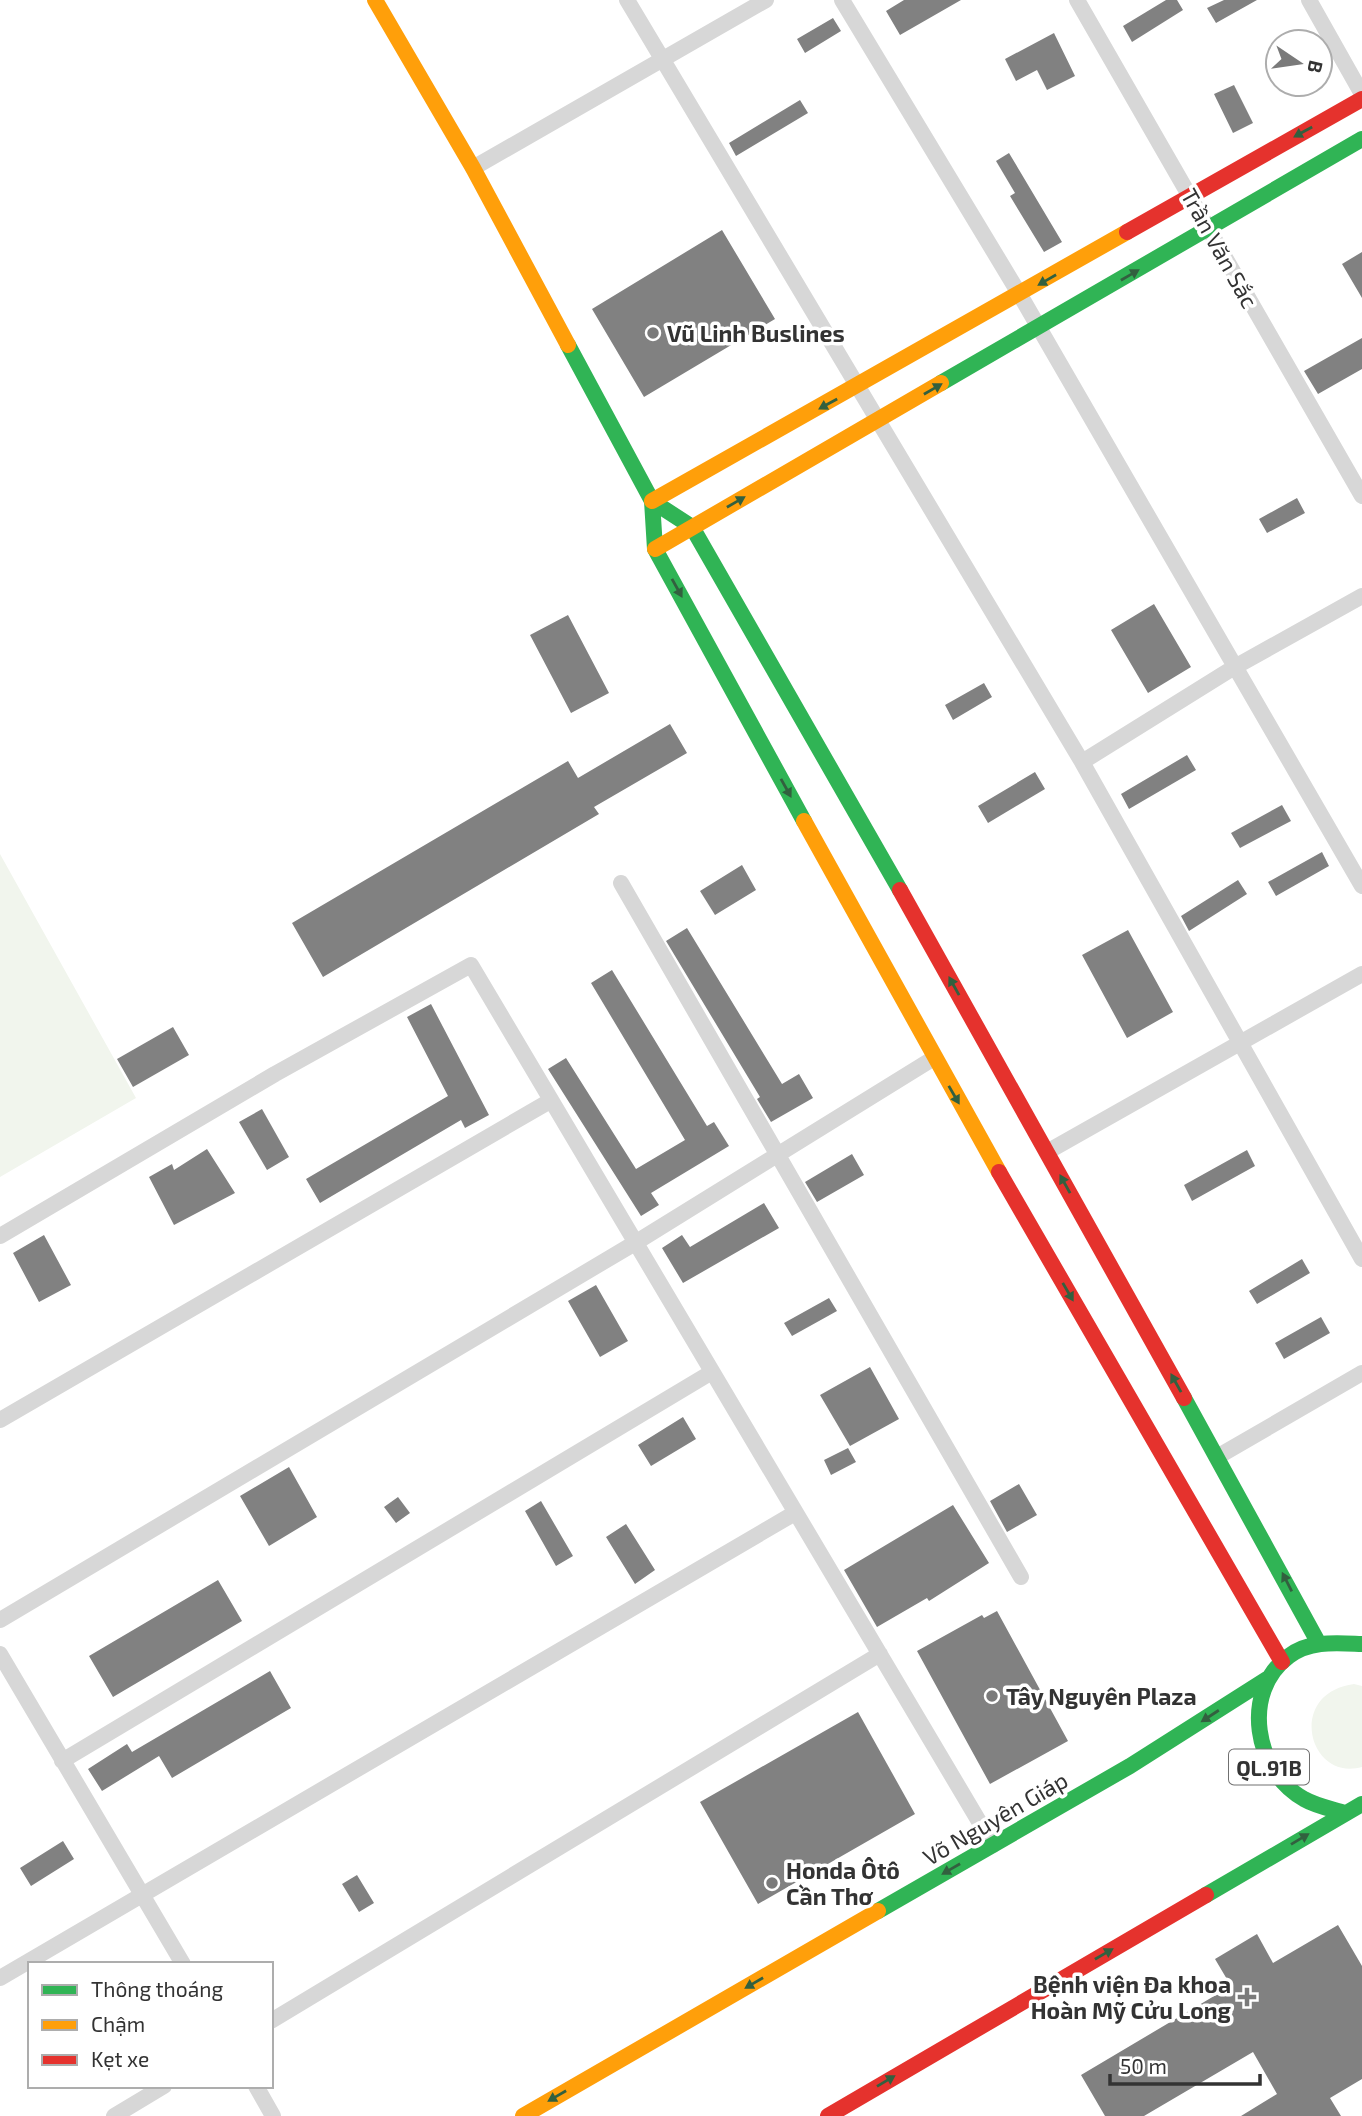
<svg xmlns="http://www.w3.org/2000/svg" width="1362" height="2116" viewBox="0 0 1362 2116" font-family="'Exo 2',sans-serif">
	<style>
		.green { fill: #f1f5ed }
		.building { fill: #818181 }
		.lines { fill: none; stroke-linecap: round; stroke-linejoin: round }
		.street { stroke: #d7d7d7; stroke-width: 16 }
		.fast { stroke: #30b455; stroke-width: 16 }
		.slow { stroke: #ff9f0a; stroke-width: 16 }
		.jam { stroke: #e5322d; stroke-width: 16 }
		.oneway { fill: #32603f }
		.poi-dot { fill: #7a7a7a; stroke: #fff; stroke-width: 2.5 }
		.labels { text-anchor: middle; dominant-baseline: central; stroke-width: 7; stroke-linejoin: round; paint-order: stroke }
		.shield { fill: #fff; stroke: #707070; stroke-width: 2 }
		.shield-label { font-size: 21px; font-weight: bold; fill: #333 }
		.street-label { font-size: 23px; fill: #333; stroke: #fff }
		.poi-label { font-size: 23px; font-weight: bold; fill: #333; stroke: #fff; text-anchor: start }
	</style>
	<rect width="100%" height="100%" fill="#fff"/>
	<path class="green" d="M0,854L136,1098L0,1177Z
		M1354,1684L1362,1686V1767C1308,1782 1286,1693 1354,1684Z"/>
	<path class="building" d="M904,0H961L900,35L886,11Z
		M1166,0H1177L1183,10L1132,42L1123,26Z
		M1224,0H1257L1216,23L1207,8Z
		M833,18L841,31L805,53L797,39Z
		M1054,33L1075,76L1047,90L1037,70L1016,81L1005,59Z
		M1234,85L1253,123L1233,133L1214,94Z
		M800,100L808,113L736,156L729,143Z
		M1009,153L1062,242L1044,252L1010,196L1015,193L996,161Z
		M722,230L775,319L644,397L592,309Z
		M1362,252V298L1342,264Z
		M1362,338V369L1318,394L1304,371Z
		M1297,498L1305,513L1267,533L1259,519Z
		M1154,604L1191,667L1148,693L1111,630Z
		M568,615L609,693L571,713L530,635Z
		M984,683L992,697L953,720L945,705Z
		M670,724L687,753L594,807L599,814L323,977L292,923L568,761L578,778Z
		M1187,755L1196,770L1129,809L1121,794Z
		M1035,772L1045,789L988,823L978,806Z
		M1282,805L1291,821L1240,848L1231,833Z
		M1322,852L1329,866L1276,896L1268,882Z
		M742,865L756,890L715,915L700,891Z
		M1238,880L1247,894L1189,931L1181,916Z
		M687,928L782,1084L799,1074L813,1098L771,1122L757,1099L760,1097L666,941Z
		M1128,930L1173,1012L1127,1038L1082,955Z
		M612,970L707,1126L714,1122L729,1146L651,1193L659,1205L641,1216L548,1069L566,1058L636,1169L685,1140L591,983Z
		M431,1004L489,1115L465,1128L461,1120L320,1203L306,1179L448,1096L407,1017Z
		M173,1027L189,1055L133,1087L117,1059Z
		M262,1109L289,1157L267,1170L239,1122Z
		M207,1149L235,1193L174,1225L149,1177L172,1164L174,1170Z
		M1247,1150L1255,1166L1192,1201L1184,1185Z
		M852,1154L864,1175L817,1202L805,1182Z
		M764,1203L779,1228L683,1283L662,1248L682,1235L690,1247Z
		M44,1235L71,1285L39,1302L13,1253Z
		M1302,1259L1310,1273L1257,1304L1249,1291Z
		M596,1285L628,1341L600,1357L568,1301Z
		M829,1298L837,1311L792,1336L784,1323Z
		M1321,1317L1330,1333L1284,1359L1275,1343Z
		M870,1367L899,1419L850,1446L820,1395Z
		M683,1417L696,1439L651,1466L638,1445Z
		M848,1448L856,1462L831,1475L824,1460Z
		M289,1467L317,1517L269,1546L240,1496Z
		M1019,1484L1037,1515L1007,1532L990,1501Z
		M398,1497L410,1513L396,1523L384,1507Z
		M541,1501L573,1556L556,1566L525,1511Z
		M953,1505L989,1563L929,1601L927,1598L877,1627L844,1570Z
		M626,1524L655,1570L635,1584L606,1537Z
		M218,1580L242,1621L113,1697L89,1656Z
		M997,1611L1068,1741L990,1784L917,1651L982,1615L984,1618Z
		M270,1671L291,1708L172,1778L159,1756L102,1791L88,1769L127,1744L132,1752Z
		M858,1712L915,1814L758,1904L700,1802Z
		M63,1841L74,1859L31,1886L20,1868Z
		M357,1875L374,1903L359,1912L342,1884Z
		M1338,1925L1362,1966V2079L1330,2098L1341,2116H1241L1277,2094L1253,2052L1144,2116H1105L1081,2075L1231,1986L1215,1959L1257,1934L1273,1963Z"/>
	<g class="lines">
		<path class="street" d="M627,0L1082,762L1362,1259
			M842,0L1020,295L1362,886
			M1077,0L1362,496
			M1309,0L1362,94
			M473,168L766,0
			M1082,762L1233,668L1362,596
			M621,883L1021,1577
			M1047,1152L1362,974
			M0,1236L275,1074L471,965L993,1845
			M0,1420L550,1101
			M1217,1457L1362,1373
			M0,1620L635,1243L934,1058
			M0,1654L183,1964
			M62,1761L712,1372
			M0,1978L795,1513
			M271,2021L880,1654
			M256,2086L273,2116
			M114,2116L164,2086"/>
		<path class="fast" d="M568,345L652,501L655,549L804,821
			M941,383L1362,139
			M652,501L692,527L900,890
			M1184,1398L1318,1642
			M1345,1813C1332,1809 1316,1806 1304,1799C1255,1772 1240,1692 1289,1656C1310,1640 1337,1643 1362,1644
			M1206,1895L1362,1804
			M878,1911L1130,1766L1267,1679"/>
		<path class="slow" d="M375,0L473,168L568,345
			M652,501L1127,232
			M655,549L941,383
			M804,821L999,1172
			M523,2116L878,1911"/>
		<path class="jam" d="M1127,232L1362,99
			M900,890L1184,1398
			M999,1172L1282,1662
			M828,2116L1206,1895"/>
	</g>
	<defs><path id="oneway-solid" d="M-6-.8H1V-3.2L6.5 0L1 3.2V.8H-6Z" transform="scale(1.75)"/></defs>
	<g class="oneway">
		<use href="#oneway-solid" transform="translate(1303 132) rotate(151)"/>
		<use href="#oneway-solid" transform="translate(1130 275) rotate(-30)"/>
		<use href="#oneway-solid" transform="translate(1047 280) rotate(150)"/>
		<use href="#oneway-solid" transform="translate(933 389) rotate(-30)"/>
		<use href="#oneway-solid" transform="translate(828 404) rotate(151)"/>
		<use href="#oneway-solid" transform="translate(736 502) rotate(-30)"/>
		<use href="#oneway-solid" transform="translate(677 588) rotate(61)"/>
		<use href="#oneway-solid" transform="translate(786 788) rotate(61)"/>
		<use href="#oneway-solid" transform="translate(954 986) rotate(-119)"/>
		<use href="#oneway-solid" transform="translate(954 1095) rotate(60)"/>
		<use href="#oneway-solid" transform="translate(1065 1184) rotate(-119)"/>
		<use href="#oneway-solid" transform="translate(1068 1292) rotate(60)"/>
		<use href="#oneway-solid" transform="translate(1176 1383) rotate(-119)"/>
		<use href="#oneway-solid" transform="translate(1287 1582) rotate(-117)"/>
		<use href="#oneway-solid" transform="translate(1210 1716) rotate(147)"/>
		<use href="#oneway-solid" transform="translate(1300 1839) rotate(-31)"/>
		<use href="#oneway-solid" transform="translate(951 1869) rotate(150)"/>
		<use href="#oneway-solid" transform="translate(1104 1954) rotate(-30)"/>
		<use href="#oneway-solid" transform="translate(754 1983) rotate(150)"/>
		<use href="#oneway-solid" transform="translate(886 2081) rotate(-31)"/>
		<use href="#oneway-solid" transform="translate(557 2096) rotate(150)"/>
	</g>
	<g class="poi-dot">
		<circle cx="653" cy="333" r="7"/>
		<circle cx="992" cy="1696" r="7"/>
		<circle cx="772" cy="1883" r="7"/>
		<path d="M1243.5 1986.5h7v7h7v7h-7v7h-7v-7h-7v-7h7z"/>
	</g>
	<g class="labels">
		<rect class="shield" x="1229" y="1749.5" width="80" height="35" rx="5"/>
		<g class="shield-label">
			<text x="1269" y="1767">QL.91B</text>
		</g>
		<g class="street-label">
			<text transform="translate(1220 248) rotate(61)">Trần Văn Sắc</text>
			<text transform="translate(995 1818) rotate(-30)">Võ Nguyên Giáp</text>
		</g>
		<g class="poi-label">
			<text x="667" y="333">Vũ Linh Buslines</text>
			<text x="1006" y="1696">Tây Nguyên Plaza</text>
			<text x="786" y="1870">Honda Ôtô<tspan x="786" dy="26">Cần Thơ</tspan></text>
			<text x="1231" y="1984" text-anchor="end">Bệnh viện Đa khoa<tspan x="1231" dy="26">Hoàn Mỹ Cửu Long</tspan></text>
		</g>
	</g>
	<rect x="28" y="1962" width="245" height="126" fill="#ffffff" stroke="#adadad" stroke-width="2"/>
	<rect x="42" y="1985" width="35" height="10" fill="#30b455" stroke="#adadad" stroke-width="2"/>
	<text x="91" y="1997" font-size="21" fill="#333333">Thông thoáng</text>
	<rect x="42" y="2020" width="35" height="10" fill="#ff9f0a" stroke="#adadad" stroke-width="2"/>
	<text x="91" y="2032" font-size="21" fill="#333333">Chậm</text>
	<rect x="42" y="2055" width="35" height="10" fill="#e5322d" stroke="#adadad" stroke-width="2"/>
	<text x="91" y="2067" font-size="21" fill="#333333">Kẹt xe</text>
	<g transform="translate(1299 63) rotate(103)"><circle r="33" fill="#ffffff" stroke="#adadad" stroke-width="2"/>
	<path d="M0-5L12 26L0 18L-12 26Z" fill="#7a7a7a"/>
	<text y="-10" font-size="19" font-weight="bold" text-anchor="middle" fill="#333333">B</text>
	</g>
	<path d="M1110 2074v10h150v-10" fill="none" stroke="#333333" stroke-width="3.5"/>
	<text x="1120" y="2074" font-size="21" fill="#333333" stroke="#ffffff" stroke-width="5" paint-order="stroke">50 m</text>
</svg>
